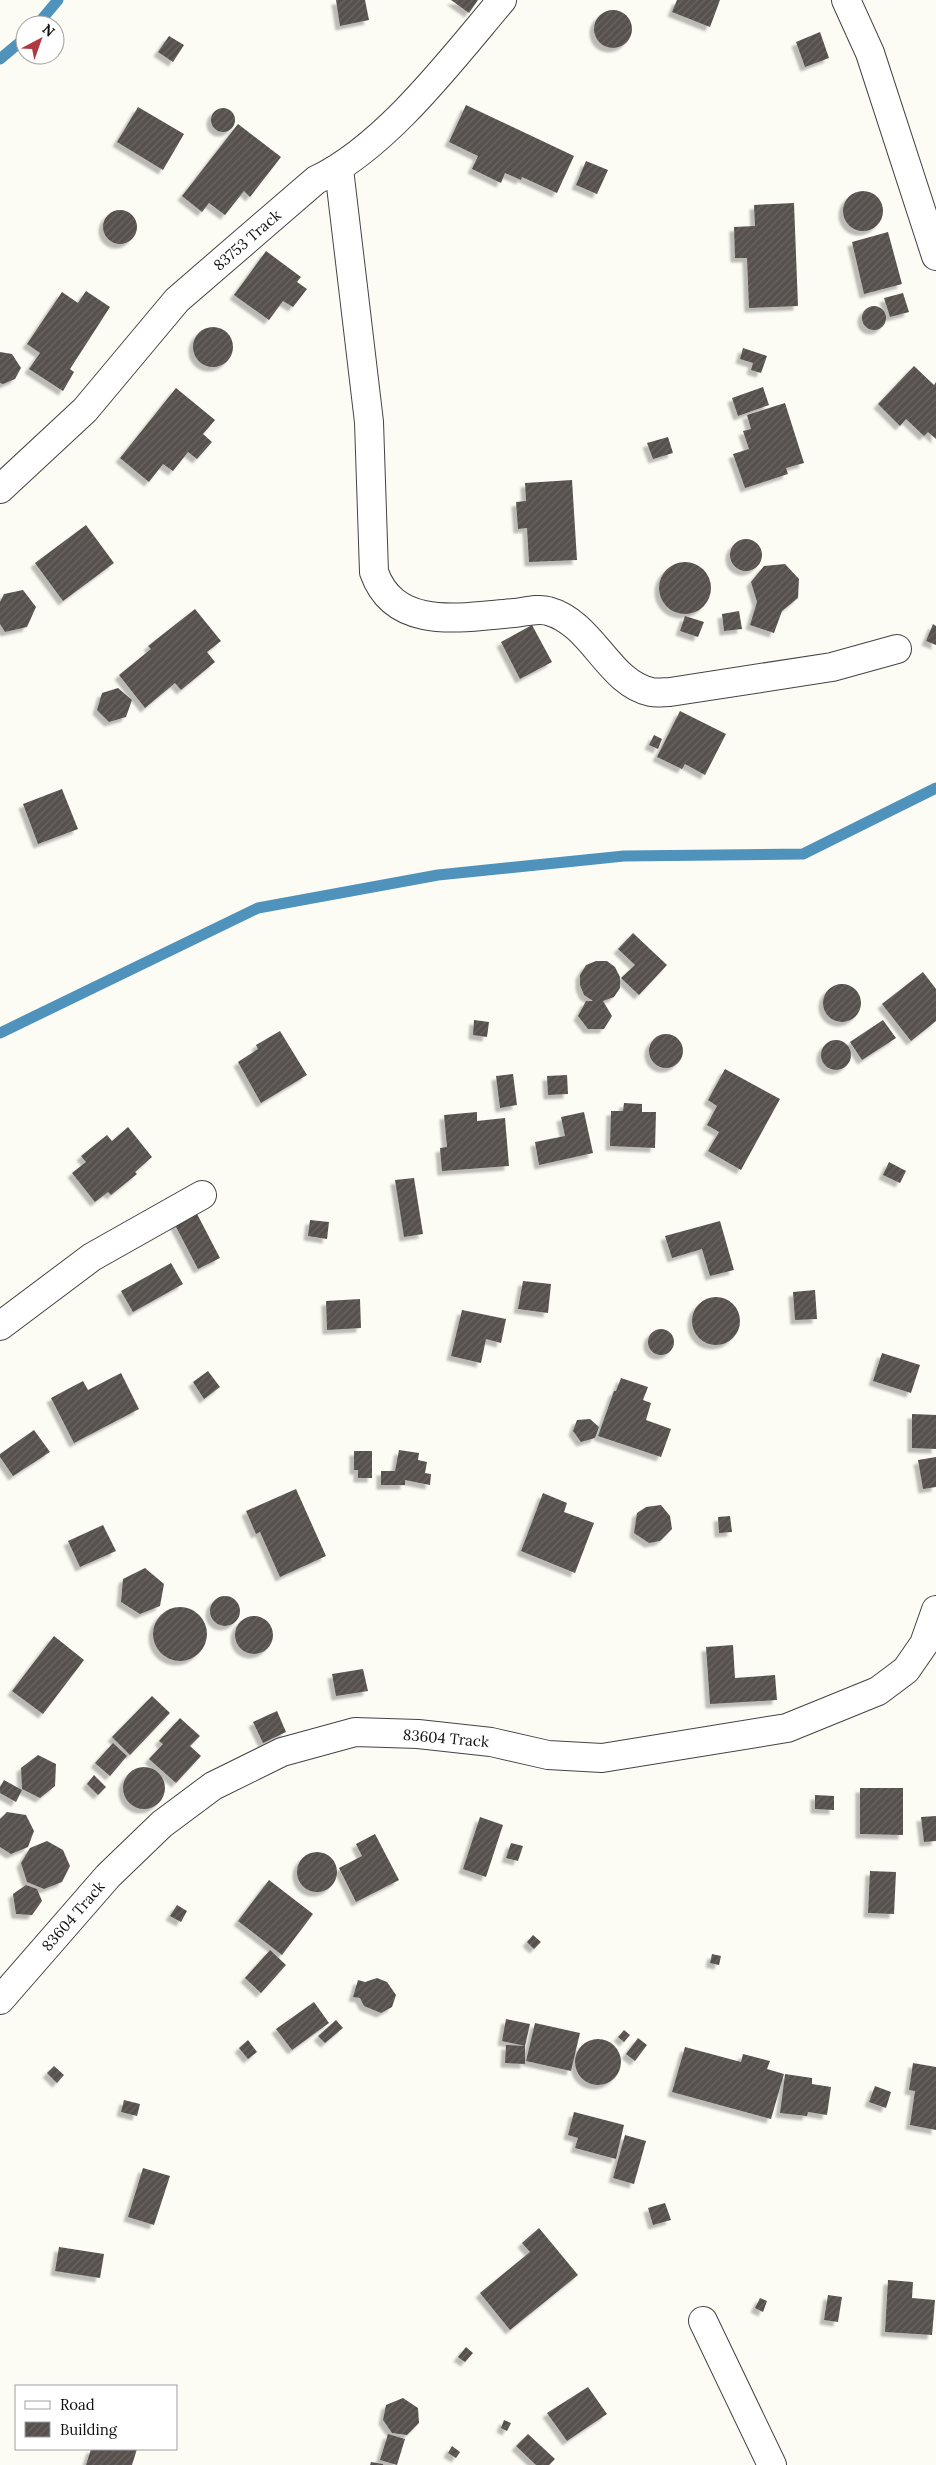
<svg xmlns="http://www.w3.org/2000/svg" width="936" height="2465" viewBox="0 0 936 2465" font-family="Lora,serif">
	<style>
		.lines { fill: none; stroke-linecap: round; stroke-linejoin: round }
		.stream { stroke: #4f92bc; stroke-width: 11 }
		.building { fill: url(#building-hatch); filter: url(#shadow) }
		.minor-casing { stroke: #434343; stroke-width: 30 }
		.minor { stroke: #fff; stroke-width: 28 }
		.labels { text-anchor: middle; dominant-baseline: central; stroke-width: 5; stroke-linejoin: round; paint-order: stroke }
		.street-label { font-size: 15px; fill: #101010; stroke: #fff }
	</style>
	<defs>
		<pattern id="building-hatch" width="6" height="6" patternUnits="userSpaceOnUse" patternTransform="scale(1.25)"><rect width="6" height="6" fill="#57514e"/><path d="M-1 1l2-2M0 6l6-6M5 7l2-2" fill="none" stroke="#6a6563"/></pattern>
		<filter id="shadow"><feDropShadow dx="-4.5" dy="4.5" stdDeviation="1" flood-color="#0004"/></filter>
	</defs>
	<rect width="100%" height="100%" fill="#fdfcf4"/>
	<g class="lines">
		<path class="stream" d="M37,25L58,0
			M0,59L25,38
			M0,1033L258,908L438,875L624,856L803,854L936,788"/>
	</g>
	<path class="building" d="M336,0H365L369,20L340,26Z
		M451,0H478L469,13Z
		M677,0H720L710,27L672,12Z
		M594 29a19 19 0 1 1 38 0a19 19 0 1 1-38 0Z
		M820,32L829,58L805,67L796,42Z
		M169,36L184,45L173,62L158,52Z
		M466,105L574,156L557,193L522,177L521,180L505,173L501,183L472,169L478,156L449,142Z
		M138,107L184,134L163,170L117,142Z
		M211 120a12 12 0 1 1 24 0a12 12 0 1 1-24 0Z
		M238,124L281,157L250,197L244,191L225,215L209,203L202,212L182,196Z
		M586,161L608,170L597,194L576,185Z
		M843 211a20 20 0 1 1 40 0a20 20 0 1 1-40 0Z
		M794,203L798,306L749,308L747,258H735L734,227L755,226L754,205Z
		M103 227a17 17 0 1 1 34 0a17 17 0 1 1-34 0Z
		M888,232L902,284L864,294L852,242Z
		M266,251L301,277L297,282L307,289L293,307L283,301L269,320L234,295Z
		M86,291L110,307L70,369L74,372L63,391L29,369L40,353L27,344L62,292L78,303Z
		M903,293L909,312L890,317L884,298Z
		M862 318a12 12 0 1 1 24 0a12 12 0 1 1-24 0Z
		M193 347a20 20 0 1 1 40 0a20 20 0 1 1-40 0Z
		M743,348L767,356L761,373L751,370L753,363L740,359Z
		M0,352L12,354L21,368L15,379L3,384L0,383Z
		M914,366L934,385L936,382V439L928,432L924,436L906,419L900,426L878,404Z
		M763,387L769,405L738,416L732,398Z
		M176,388L215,420L203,434L212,442L197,459L188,452L173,471L163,464L149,482L120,458Z
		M785,403L804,463L786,468L788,474L745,488L733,454L749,449L743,431L751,429L747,415Z
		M668,437L673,453L653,459L647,443Z
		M572,480L577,560L529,562L527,528L518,529L516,502L526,501L525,483Z
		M86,525L114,563L63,601L35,563Z
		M730 555a16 16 0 1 1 32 0a16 16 0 1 1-32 0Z
		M659 588a26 26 0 1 1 52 0a26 26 0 1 1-52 0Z
		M785,564L799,579L798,598L782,611L774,633L750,625L757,602L751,582L764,566Z
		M23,590L36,607L27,627L5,632L0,624V602L4,594Z
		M195,609L221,641L207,652L215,662L181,690L175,683L145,708L119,675L151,649L148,646Z
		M739,611L742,629L724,631L722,614Z
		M685,616L704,622L698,637L680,631Z
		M933,624L936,626V645L926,641Z
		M532,625L552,662L520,679L501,642Z
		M118,688L132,700L126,717L109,722L97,710L102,693Z
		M680,711L726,734L705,775L685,764L682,769L657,757Z
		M654,735L662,739L658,749L649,745Z
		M62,789L78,829L38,844L23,804Z
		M633,933L667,965L639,995L621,978L635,965L618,949Z
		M596,961H607L615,967L620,977V988L614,997L603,1001L612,1016L604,1029H588L578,1016L586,1001H593L584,995L580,985V975L586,965Z
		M923,972L936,989V1021L911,1041L882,1004Z
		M823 1003a19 19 0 1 1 38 0a19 19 0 1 1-38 0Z
		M474,1020L489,1022L487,1037L473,1035Z
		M883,1020L896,1038L862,1060L850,1042Z
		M280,1031L307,1075L261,1103L238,1062L258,1049L256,1045Z
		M649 1051a17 17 0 1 1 34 0a17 17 0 1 1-34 0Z
		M821 1055a15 15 0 1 1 30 0a15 15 0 1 1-30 0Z
		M725,1069L780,1099L741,1170L708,1151L719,1132L707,1125L717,1106L708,1100Z
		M513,1074L517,1105L500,1108L496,1076Z
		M567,1075L568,1094L548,1095L547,1076Z
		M624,1103L642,1104V1112H656L655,1148L610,1146L611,1111H623Z
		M477,1112V1121L505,1118L509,1166L442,1171L440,1148L447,1147L444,1115Z
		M584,1112L593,1153L539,1165L535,1142L565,1136L561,1117Z
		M128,1127L152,1157L135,1172L137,1174L111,1195L108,1192L95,1202L72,1173L86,1162L81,1156L107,1135L112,1141Z
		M889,1162L906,1171L900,1183L883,1175Z
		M414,1178L423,1234L404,1237L395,1180Z
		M195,1210L220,1258L198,1269L173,1221Z
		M310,1220L329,1222L327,1239L308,1236Z
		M720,1221L734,1270L710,1276L702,1249L672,1258L665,1236Z
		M171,1263L183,1284L133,1312L121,1291Z
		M523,1281L551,1284L548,1313L518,1309Z
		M815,1290L817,1319L795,1320L793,1292Z
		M692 1321a24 24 0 1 1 48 0a24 24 0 1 1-48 0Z
		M360,1299L361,1328L327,1330L326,1301Z
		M462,1310L506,1319L501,1343L486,1339L481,1363L451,1356Z
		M648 1342a13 13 0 1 1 26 0a13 13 0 1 1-26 0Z
		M882,1353L920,1365L911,1393L873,1381Z
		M208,1371L220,1387L204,1399L193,1382Z
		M121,1373L139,1409L74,1443L51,1398L83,1381L88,1390Z
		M621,1378L648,1387L643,1400L651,1403L646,1420L671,1429L661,1457L598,1436L614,1391H616Z
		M912,1414L936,1415V1449L912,1448Z
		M590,1419L599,1427L595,1438L581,1442L573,1431L577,1420Z
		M34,1430L50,1452L13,1476L0,1457V1454Z
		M399,1450L419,1453L418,1460L427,1462L425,1473L431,1474L430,1485L405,1480V1485H381V1471H395Z
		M354,1451H372V1478H358V1470H354Z
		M936,1457V1487L923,1489L918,1460Z
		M296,1489L326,1556L280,1577L260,1532L256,1534L246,1511Z
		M543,1493L567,1503L564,1512L594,1523L575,1573L521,1551Z
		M661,1505L670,1516L672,1529L660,1541L649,1543L634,1533L637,1513L646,1507Z
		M730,1516L732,1532L719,1533L718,1517Z
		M103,1525L116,1551L80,1567L68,1541Z
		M145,1568L164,1584L160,1606L140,1614L121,1602L123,1579Z
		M210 1611a15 15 0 1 1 30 0a15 15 0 1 1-30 0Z
		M153 1634a27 27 0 1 1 54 0a27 27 0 1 1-54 0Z
		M235 1635a19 19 0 1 1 38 0a19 19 0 1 1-38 0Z
		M54,1636L84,1660L43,1714L12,1691Z
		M733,1645L735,1678L775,1675L777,1700L710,1704L706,1647Z
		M363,1669L368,1691L336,1696L332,1674Z
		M152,1696L170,1713L130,1755L112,1737Z
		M277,1711L286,1732L263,1743L253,1722Z
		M180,1718L200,1736L190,1746L201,1756L176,1783L149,1759L163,1744L159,1741Z
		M113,1743L127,1756L110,1776L95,1763Z
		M38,1755L56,1764L55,1786L40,1798L22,1789L21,1768Z
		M123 1788a21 21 0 1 1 42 0a21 21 0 1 1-42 0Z
		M94,1775L106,1787L98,1795L87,1784Z
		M4,1780L22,1790L16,1802L0,1793V1787Z
		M860,1788H903V1835L860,1834Z
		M815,1795L834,1796V1810L815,1809Z
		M7,1812L26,1815L34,1831L28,1847L11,1854L0,1847V1819Z
		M936,1816V1841L924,1842L921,1817Z
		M480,1817L503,1825L486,1877L463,1869Z
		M375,1834L399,1880L356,1902L339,1868L362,1856L356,1844Z
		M47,1841L63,1850L70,1866L62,1882L44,1889L27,1882L21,1863L30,1848Z
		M511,1843L523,1846L518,1861L506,1858Z
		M297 1872a20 20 0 1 1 40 0a20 20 0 1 1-40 0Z
		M870,1871L896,1872L894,1914L868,1913Z
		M269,1880L313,1914L282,1955L238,1921Z
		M26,1885L37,1889L42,1901L32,1915L16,1914L13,1894Z
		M177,1905L187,1911L181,1922L170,1916Z
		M533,1935L541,1942L534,1949L527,1942Z
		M270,1950L286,1965L261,1993L245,1978Z
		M712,1954L721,1956L719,1965L710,1963Z
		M377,1978L387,1982L396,1995L392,2007L381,2013L364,2006L360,1998L353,1997L358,1980L365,1982Z
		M314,2002L329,2023L292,2050L276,2029Z
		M506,2019L530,2024L525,2046V2064L505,2063L506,2045L525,2046L502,2041Z
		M336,2020L343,2028L325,2043L318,2036Z
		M535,2023L580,2033L571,2071L526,2061Z
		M624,2030L630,2035L624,2042L618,2037Z
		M638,2038L647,2045L635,2061L626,2054Z
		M575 2062a23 23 0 1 1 46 0a23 23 0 1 1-46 0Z
		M248,2040L257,2052L248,2059L239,2048Z
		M685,2047L741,2062L743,2054L770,2061L767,2069L784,2074L771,2119L672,2092Z
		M913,2063L936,2067V2130L910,2125L915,2091L909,2090Z
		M54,2066L64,2075L57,2083L47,2073Z
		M785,2074L812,2078V2084L831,2087L827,2115L808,2112L807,2116L780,2113Z
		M875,2086L891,2092L886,2108L869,2102Z
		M124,2100L140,2104L137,2116L121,2112Z
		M574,2112L624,2125L616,2159L575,2148L578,2138L568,2135Z
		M625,2135L646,2141L634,2184L613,2178Z
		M143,2168L170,2176L154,2225L128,2217Z
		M665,2203L671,2220L653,2225L648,2208Z
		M539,2228L578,2275L510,2330L480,2293L530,2252L522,2243Z
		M59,2247L104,2254L100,2278L55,2271Z
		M888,2280L913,2282L912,2298L935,2300L932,2335L885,2332Z
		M828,2295L842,2297L838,2322L824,2320Z
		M760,2298L767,2301L763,2312L755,2308Z
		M466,2347L473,2353L465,2362L458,2357Z
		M588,2387L607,2414L567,2441L547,2413Z
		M403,2398L418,2408L419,2423L407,2435L392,2433L383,2420L386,2405Z
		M504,2420L511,2423L507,2431L501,2428Z
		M388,2434L405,2439L397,2465L380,2460Z
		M528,2434L555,2459L549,2465H536L516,2446Z
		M452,2446L460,2452L456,2458L448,2453Z
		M91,2449H137L132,2465H86Z
		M371,2462L383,2464V2465H370Z"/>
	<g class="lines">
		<g class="minor-casing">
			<path id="minor" d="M846,0L870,53L936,256
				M339,169L369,422L374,572C395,632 463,617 514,613C524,612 538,608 548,611C593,623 608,683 651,692C657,693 664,692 670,692L832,667L897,649
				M0,489L85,410L177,300L316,180C386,147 452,59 502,0
				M0,1326L92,1257L202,1195
				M0,2000L108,1876L162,1824L213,1786L282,1752L355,1732L418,1734L491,1742L548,1755L602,1758L787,1728L878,1691L906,1670L924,1644L936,1610
				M703,2321L772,2465"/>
		</g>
		<use href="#minor" class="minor"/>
	</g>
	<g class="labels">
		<g class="street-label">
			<text transform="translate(247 240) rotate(-41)">83753 Track</text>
			<text transform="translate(446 1738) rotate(5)">83604 Track</text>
			<text transform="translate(73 1916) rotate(-49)">83604 Track</text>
		</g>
	</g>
	<rect x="15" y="2385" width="162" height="65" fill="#ffffff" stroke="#9f9f9f"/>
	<rect x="25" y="2401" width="25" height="8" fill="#ffffff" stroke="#9f9f9f"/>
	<text x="60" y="2410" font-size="15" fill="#101010">Road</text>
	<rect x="25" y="2422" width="25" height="15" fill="url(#building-hatch)" stroke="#9f9f9f"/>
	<text x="60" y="2435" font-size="15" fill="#101010">Building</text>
	<g transform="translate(40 40) rotate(41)"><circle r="24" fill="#ffffff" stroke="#9f9f9f"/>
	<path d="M0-4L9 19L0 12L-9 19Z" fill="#af3940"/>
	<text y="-8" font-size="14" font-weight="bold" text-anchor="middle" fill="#101010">N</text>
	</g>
</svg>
